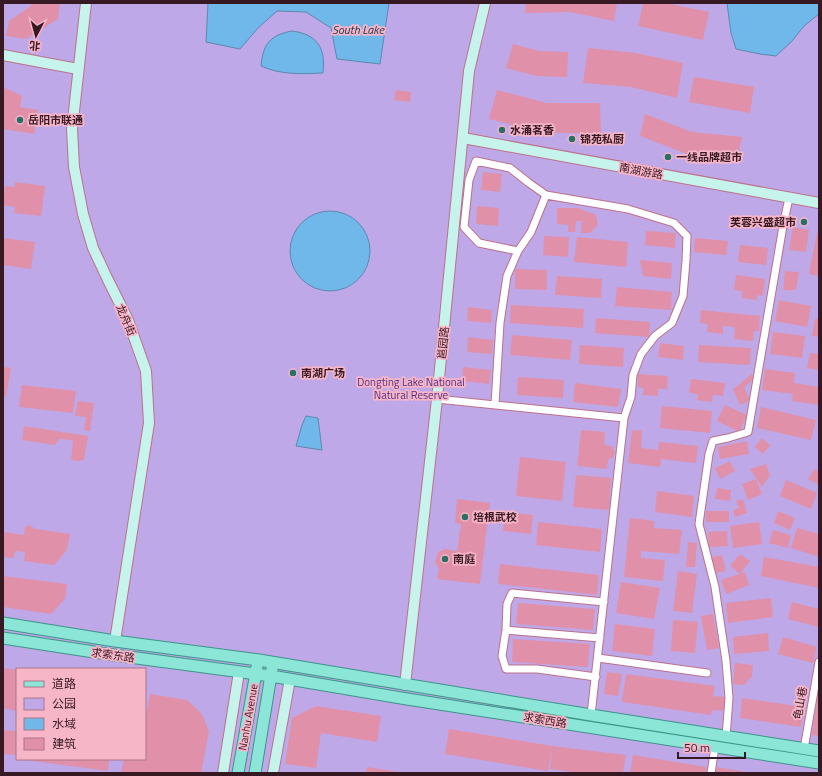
<svg xmlns="http://www.w3.org/2000/svg" width="822" height="776" viewBox="0 0 822 776" font-family="'Titillium Web','Noto Sans SC',sans-serif">
	<style>
		.green { fill: #bea8e8; fill-rule: evenodd }
		.water { fill: #6fb8e9; stroke: #5e88ae }
		.building { fill: #e091a9 }
		.lines { fill: none; stroke-linecap: round; stroke-linejoin: round }
		.street-casing { stroke: #bd7189; stroke-width: 9 }
		.secondary-casing { stroke: #bd7189; stroke-width: 12 }
		.primary-casing { stroke: #3d9488; stroke-width: 13 }
		.street { stroke: #fff; stroke-width: 7 }
		.secondary { stroke: #c6f3ec; stroke-width: 10 }
		.primary { stroke: #8ce6d8; stroke-width: 11 }
		.poi-dot { fill: #2a6f63; stroke: #f7b5c8; stroke-width: 1.5 }
		.labels { text-anchor: middle; dominant-baseline: central; stroke-width: 3.5; stroke-linejoin: round; paint-order: stroke }
		.poi-label { font-size: 11px; font-weight: bold; fill: #371923; stroke: #f7b5c8; text-anchor: start }
		.street-label { font-size: 11px; fill: #371923; stroke: #f7b5c8 }
		.park-label { font-size: 11px; fill: #512f80; stroke: #f7b5c8 }
		.water-label { font-size: 12px; font-style: italic; fill: #143449; stroke: #f7b5c8 }
	</style>
	<rect width="100%" height="100%" fill="#f7b5c8"/>
	<path class="green" d="M3,3H819V773H3ZM17,669H145V759H17Z"/>
	<path class="water" d="M208,3H389L380,64L337,59L331,28L306,12L277,11L258,28L240,49L206,42Z
		M727,3H819V14L804,26L792,41L776,56L760,54L736,49L731,33Z
		M292,31C317,34 326,48 323,73C302,74 280,75 261,66C263,44 270,35 292,31Z
		M290 251a40 40 0 1 1 80 0a40 40 0 1 1-80 0Z
		M306,416L318,418L322,450L296,446L302,425Z"/>
	<path class="building" d="M35,3H60L58,19L26,39L6,36L9,21Z
		M526,3H617L614,21L570,12L525,13Z
		M643,3H666L709,12L703,40L638,26Z
		M513,44L539,51L568,52L567,77L536,76L506,68Z
		M588,48L636,53L683,63L677,98L631,87L583,83Z
		M694,77L754,87L750,113L689,102Z
		M3,87L22,96L20,107L38,110L34,134L3,129Z
		M396,90L411,92L410,102L394,100Z
		M497,90L547,103H600L601,133H544L489,119Z
		M645,114L692,132L742,137L737,159L687,154L640,136Z
		M483,172L502,174L500,192L481,190Z
		M15,182L45,186L41,216L14,213L15,207L3,205L5,186L15,187Z
		M477,206L499,208L498,226L476,224Z
		M557,208H578L596,215L598,225L590,233H581L582,221H576L575,232H568V225L557,224Z
		M793,227L809,230L806,252L789,250Z
		M646,231L676,233L675,248L645,245Z
		M817,233H819V276L809,274Z
		M544,236L569,237L568,257L543,255Z
		M577,237L628,242L626,267L574,262Z
		M3,238L35,242L31,269L3,265Z
		M695,238L728,241L726,255L694,252Z
		M740,245L768,248L766,265L738,262Z
		M640,260L672,263L671,279L643,276Z
		M515,269L547,270V290L515,289Z
		M785,271L799,272L796,290H783Z
		M736,275L765,279L763,296L757,295V300L742,298V291L734,290Z
		M557,276L602,279L601,298L555,295Z
		M617,287L672,292L671,310L615,306Z
		M779,300L811,306L807,327L775,321Z
		M511,305L584,309L583,328L510,323Z
		M468,307L492,310L491,323L467,321Z
		M701,310L760,316L759,331H754L753,341L734,339L735,327L723,326V334L707,332L708,324L700,323Z
		M596,318L650,322L649,337L595,333Z
		M815,319H819V337L812,336Z
		M773,332L805,336L802,358L770,354Z
		M512,335L572,340L570,360L510,355Z
		M468,337L493,340L492,354L467,352Z
		M660,343L684,346L683,360L658,357Z
		M580,345L624,348L623,367L579,364Z
		M699,345L751,348L750,365L698,362Z
		M810,353L819,354V370L807,368Z
		M3,367L11,368L6,397H3Z
		M463,367L491,370L489,384L462,381Z
		M765,369L795,373L794,383L819,387V405L792,401L793,394L762,390Z
		M638,374L668,376L667,389H658V396L643,395L644,388L638,387Z
		M752,374L754,379L744,387L750,400L740,405L733,389Z
		M518,377L564,380L563,398L517,395Z
		M691,379L725,383L723,396L713,395L712,402L697,400L698,394L689,393Z
		M575,383L621,389L618,407L573,402Z
		M22,385L76,391L73,413L19,407Z
		M78,401L94,403L90,431L84,430L86,417L75,416Z
		M725,405L747,415L739,432L717,421Z
		M662,406L712,411L710,433L660,428Z
		M761,407L816,420L811,440L757,428Z
		M24,426L88,436L84,460L78,461L71,460L73,440L59,439L55,445L22,440Z
		M581,430L605,432L604,445L612,446L615,452L613,457L608,460L607,469L577,466Z
		M632,430L642,431L641,448L658,450L659,442L698,446L696,463L661,459L660,467L628,463Z
		M762,438L770,445L763,454L755,447Z
		M747,441L749,454L720,459L718,447Z
		M520,457L566,462L562,501L516,496Z
		M730,461L735,471L720,479L715,468Z
		M766,464L770,475L762,487L750,469Z
		M814,469L819,472V485L808,479Z
		M576,475L611,478L609,510L573,507Z
		M756,479L762,494L748,500L742,484Z
		M786,480L817,493L811,509L780,496Z
		M717,488L731,490L730,501L715,499Z
		M657,491L694,496L692,517L655,512Z
		M457,499L490,503L480,584L437,579L439,569L435,562L438,552L445,549L457,551L461,524L455,523Z
		M743,499L747,513L735,517L733,510L739,508L736,501Z
		M706,511H729V522H706Z
		M778,511L795,518L790,530L774,523Z
		M505,512L533,515L531,534L503,531Z
		M630,518L654,521V528L682,530L679,554L641,551V558L665,560L663,581L624,577Z
		M538,522L602,529L600,552L536,545Z
		M759,522L762,544L733,548L730,526Z
		M30,525L35,529L70,534L67,550L54,565L24,561L25,552L15,551L14,558L3,557V532L24,535L25,527Z
		M797,528L819,534V557L791,548Z
		M773,530L791,535L788,548L769,543Z
		M727,531L728,546L709,547L708,532Z
		M688,542L697,543L695,567H686Z
		M740,554L750,561L740,574L730,566Z
		M722,555L726,571L716,573L712,557Z
		M764,557L819,567V588L761,576Z
		M500,564L599,575L597,595L498,584Z
		M678,571L697,574L692,613L673,611Z
		M745,572L749,585L726,594L721,580Z
		M3,576L67,584L65,599L51,614L3,607Z
		M621,582L660,588L654,619L616,613Z
		M771,598L773,617L728,623L726,603Z
		M792,602L819,609V624L818,627L788,619Z
		M518,603L595,609L593,630L516,624Z
		M713,614L719,648L707,650L701,616Z
		M673,620L698,622L695,653L671,651Z
		M615,624L655,629L652,656L612,651Z
		M768,633L769,651L734,654L733,637Z
		M783,637L817,647L813,663L778,654Z
		M513,639L590,644L588,667L512,662Z
		M735,663L753,665L752,676L744,685L733,684Z
		M3,668L17,670V711L3,708Z
		M607,672L622,674L618,696L604,694Z
		M626,674L715,686L713,696L725,697L723,711L712,710L711,715L622,702Z
		M818,693L819,694V736L812,735Z
		M150,694L187,700L202,714L209,731L201,773H121L124,759H145V721Z
		M742,698L804,707L801,727L740,718Z
		M316,706L381,716L377,742L321,733L316,768L285,764L292,718Z
		M449,729L552,746L626,755L623,773H581L550,769L552,748L548,771L445,754Z
		M3,730L17,731V755L3,754Z
		M633,755L706,767V773H630Z
		M26,759H109L108,771L26,760Z
		M367,767L398,772V773H366Z
		M717,767L746,772V773H716Z"/>
	<g class="lines">
		<g class="street-casing">
			<path id="street" d="M518,251L479,243L464,227L469,180L476,161L510,168L529,183L546,195
				M437,399L624,418L591,715
				M495,404L500,323L507,276L518,251L531,232L546,195L628,209L674,223L687,236L686,261L683,296L672,323L655,336L641,354L633,375L631,397L624,418
				M506,630L600,638
				M598,658L707,673
				M596,677L537,669H506L502,656L506,630L507,604L512,593L604,602
				M726,737L729,698L726,661L715,587L699,524L709,454L713,441L728,438L748,432L783,226L789,198
				M804,749L819,662
				M711,773L715,747"/>
		</g>
		<g class="secondary-casing">
			<path id="secondary" d="M86,3L72,129L74,167L83,214L93,248L108,280L128,320L146,371L149,423L115,641
				M3,55L78,69
				M463,138L819,203
				M405,685L437,399L469,71L485,3
				M223,773L239,672
				M273,773L290,679"/>
		</g>
		<g class="primary-casing">
			<path id="primary" d="M3,623L115,641L259,660L591,715L819,751
				M3,638L107,654L271,676L407,699L819,763
				M238,773L257,667
				M255,773L272,669"/>
		</g>
		<use href="#street" class="street"/>
		<use href="#secondary" class="secondary"/>
		<use href="#primary" class="primary"/>
	</g>
	<g class="poi-dot">
		<circle cx="20" cy="120" r="4"/>
		<circle cx="502" cy="130" r="4"/>
		<circle cx="572" cy="139" r="4"/>
		<circle cx="668" cy="157" r="4"/>
		<circle cx="804" cy="222" r="4"/>
		<circle cx="293" cy="373" r="4"/>
		<circle cx="465" cy="517" r="4"/>
		<circle cx="445" cy="559" r="4"/>
	</g>
	<g class="labels">
		<g class="poi-label">
			<text x="28" y="120">岳阳市联通</text>
			<text x="510" y="130">水涌茗香</text>
			<text x="580" y="139">锦苑私厨</text>
			<text x="676" y="157">一线品牌超市</text>
			<text x="796" y="222" text-anchor="end">芙蓉兴盛超市</text>
			<text x="301" y="373">南湖广场</text>
			<text x="473" y="517">培根武校</text>
			<text x="453" y="559">南庭</text>
		</g>
		<g class="street-label">
			<text transform="translate(641 171) rotate(10)">南湖游路</text>
			<text transform="translate(126 320) rotate(66)">龙舟街</text>
			<text transform="translate(443 343) rotate(-84)">邕园路</text>
			<text transform="translate(113 655) rotate(8)">求索东路</text>
			<text transform="translate(800 703) rotate(-80)">龟山巷</text>
			<text transform="translate(248 717) rotate(-80)">Nanhu Avenue</text>
			<text transform="translate(545 720) rotate(9)">求索西路</text>
		</g>
		<g class="park-label">
			<text x="411" y="382">Dongting Lake National<tspan x="411" dy="13">Natural Reserve</tspan></text>
		</g>
		<g class="water-label">
			<text x="358" y="29">South Lake</text>
		</g>
	</g>
	<rect width="822" height="776" fill="none" stroke="#371923" stroke-width="8"/>
	<rect x="16" y="668" width="130" height="92" fill="#f7b5c8" stroke="#aa7786"/>
	<rect x="24" y="681" width="20" height="6" fill="#8ce6d8" stroke="#aa7786"/>
	<text x="52" y="688" font-size="12" fill="#371923">道路</text>
	<rect x="24" y="698" width="20" height="12" fill="#bea8e8" stroke="#aa7786"/>
	<text x="52" y="708" font-size="12" fill="#371923">公园</text>
	<rect x="24" y="718" width="20" height="12" fill="#6fb8e9" stroke="#aa7786"/>
	<text x="52" y="728" font-size="12" fill="#371923">水域</text>
	<rect x="24" y="738" width="20" height="12" fill="#e091a9" stroke="#aa7786"/>
	<text x="52" y="748" font-size="12" fill="#371923">建筑</text>
	<g transform="translate(36 36) rotate(186)" stroke="#f7b5c8" stroke-width="3" paint-order="stroke">
	<path d="M0-3L7 15L0 10L-7 15Z" fill="#371923"/>
	<text y="-6" font-size="11" font-weight="bold" text-anchor="middle" fill="#371923">北</text>
	</g>
	<path d="M678 752v6h67v-6" fill="none" stroke="#371923" stroke-width="2"/>
	<text x="684" y="752" font-size="12" fill="#371923" stroke="#f7b5c8" stroke-width="3" paint-order="stroke">50 m</text>
</svg>
